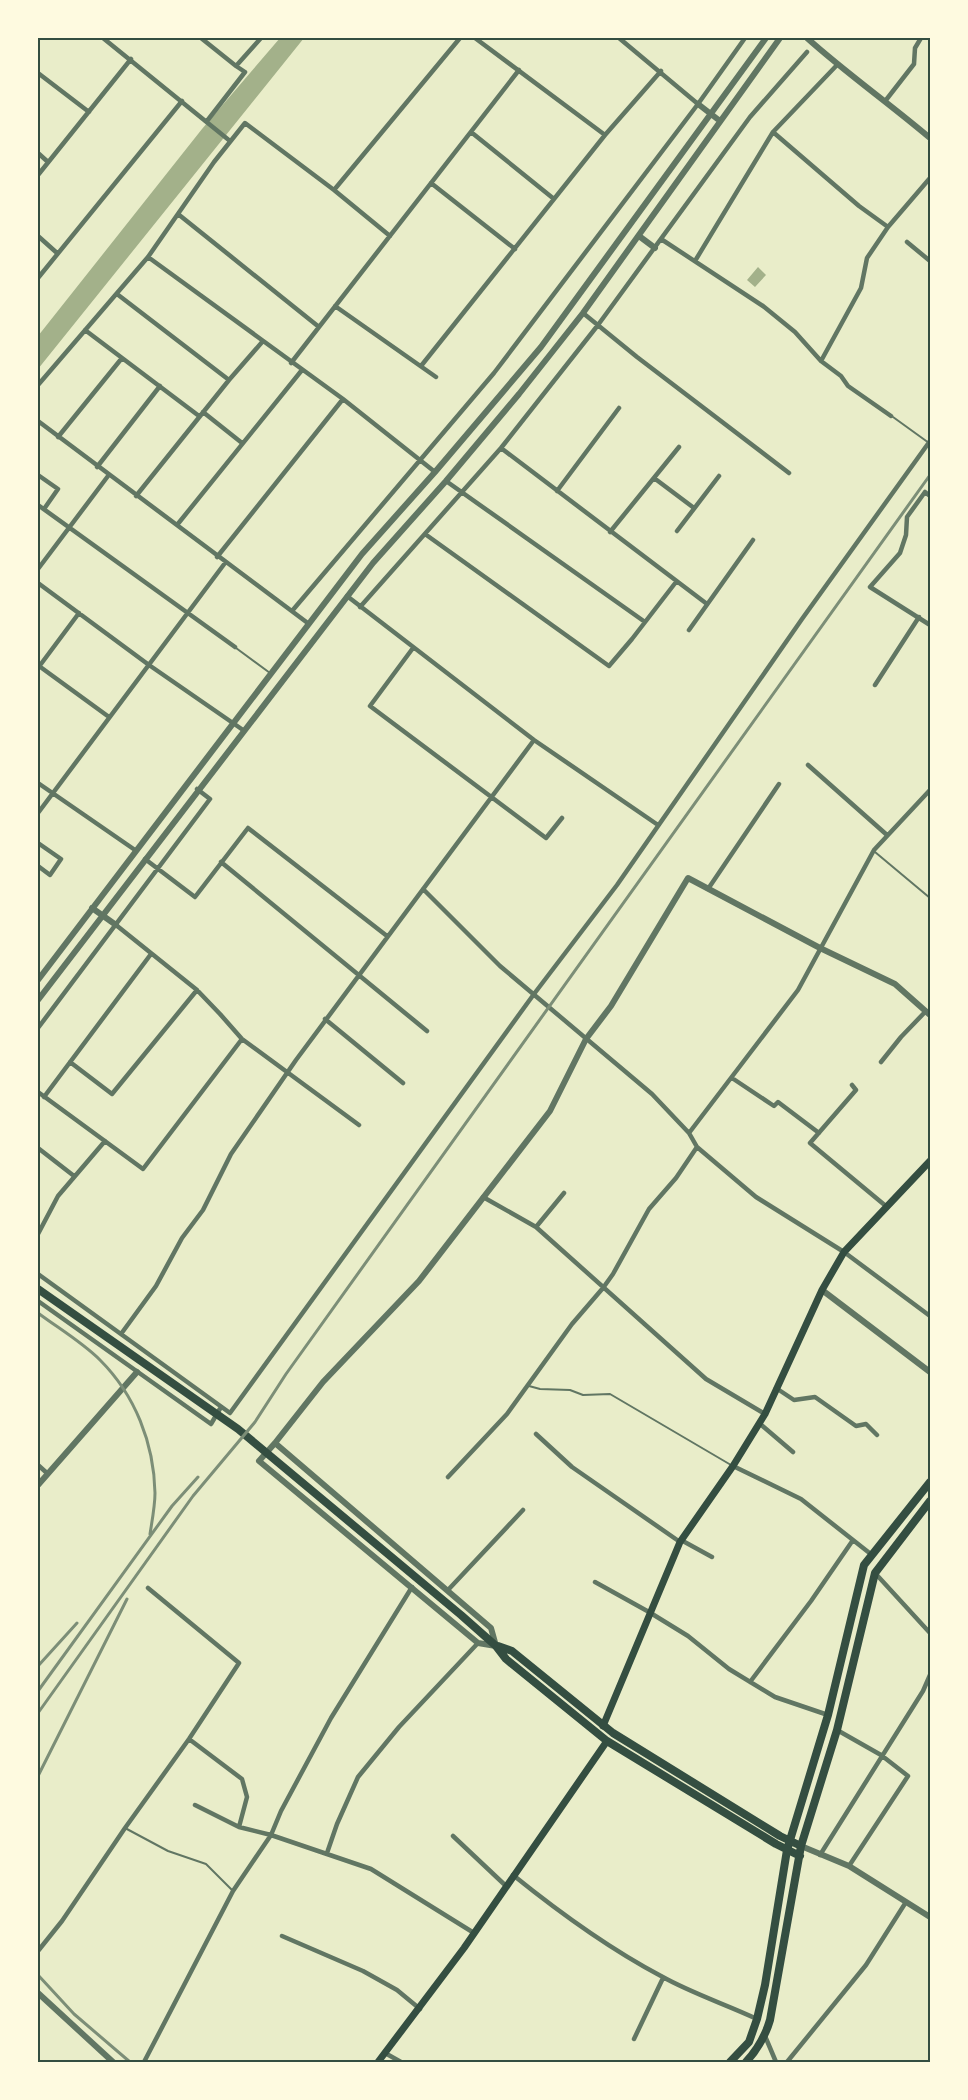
<svg xmlns="http://www.w3.org/2000/svg" width="968" height="2100" viewBox="0 0 968 2100" font-family="Ubuntu,sans-serif">
	<style>
		.water { fill: #a3b18a }
		.lines { fill: none; stroke-linecap: round; stroke-linejoin: round }
		.service { stroke: #617663; stroke-width: 2 }
		.minor { stroke: #617663; stroke-width: 4.5 }
		.tertiary { stroke: #617663; stroke-width: 6 }
		.secondary { stroke: #344e41; stroke-width: 7 }
		.primary { stroke: #344e41; stroke-width: 8 }
		.rail { stroke: #7c8e77; stroke-width: 3 }
		.neatline { fill: none; stroke: #344e41; stroke-width: 2 }
	</style>
	<rect width="100%" height="100%" fill="#e9edc9"/>
	<path class="water" d="M280,38H304L38,369V336L202,129Z
		M758,267L766,275L755,287L747,280Z"/>
	<g class="lines">
		<path class="service" d="M893,417L929,443
			M236,648L270,673
			M875,852L930,898
			M529,1386L540,1389L570,1390L583,1395L610,1394L731,1465
			M125,1828L168,1851L206,1864L232,1890"/>
		<path class="minor" d="M103,38L230,141
			M201,38L236,66
			M475,38L605,135
			M619,38L698,104
			M38,73L89,112
			M886,100L914,64L915,48L921,38
			M207,121L245,72L236,66L261,38
			M471,132L554,199
			M773,132L859,206L888,227
			M38,153L48,162
			M38,175L131,59
			M431,183L515,249
			M334,190L460,38
			M178,214L319,327
			M38,236L57,253
			M661,239L763,306L795,332L821,361L841,376L848,386L891,416
			M907,242L930,261
			M148,257L343,399L435,472
			M695,261L773,132L837,65
			M38,278L182,101
			M117,294L229,380
			M335,306L436,377
			M583,313L637,357L789,473
			M85,330L199,416
			M821,361L861,288L867,258L888,227L930,178
			M291,363L519,70
			M421,366L605,135L661,71
			M38,385L148,257L214,162L245,123L334,190L390,236
			M203,412L242,443
			M38,421L309,624
			M58,437L122,358
			M501,448L707,604
			M97,467L160,386
			M38,475L58,489L44,509
			M654,478L694,508
			M446,481L645,622
			M557,491L619,408
			M136,496L229,380L263,341
			M930,496L925,492L907,517L906,535L900,553L870,587L930,625
			M38,505L235,647
			M177,525L302,370
			M677,531L719,476
			M610,532L679,447
			M425,534L609,666L632,639L676,582
			M217,557L343,399
			M38,569L108,476
			M38,583L149,665L243,730
			M347,596L534,740L658,825
			M360,607L501,448L598,325L750,117L807,52
			M292,611L494,373L698,104L745,38
			M689,630L753,540
			M413,648L370,706L546,838L562,818
			M39,666L109,717
			M38,668L79,613
			M875,685L919,617
			M808,765L887,835
			M38,783L135,850
			M38,813L225,563
			M38,843L61,859L50,875L38,866
			M145,859L195,897L248,828L387,936
			M221,862L427,1031
			M423,889L500,966L652,1094L689,1133L697,1147L756,1197L844,1252L930,1316
			M708,889L779,784
			M116,925L197,990L220,1014L242,1039L359,1125
			M325,1019L403,1083
			M38,1028L210,799L197,789
			M70,1062L112,1094L197,990
			M881,1062L901,1037L926,1011
			M732,1078L774,1106L778,1102L819,1133
			M852,1085L856,1090L810,1143L887,1207
			M38,1092L143,1169L242,1039
			M44,1097L151,954
			M689,1133L798,990L874,850L930,790
			M38,1148L74,1176
			M483,1197L536,1227L706,1379L765,1414
			M536,1227L564,1193
			M38,1234L58,1196L105,1141
			M38,1274L230,1413L534,994L617,885L802,619L930,441
			M38,1301L211,1424L221,1407
			M121,1334L156,1286L182,1238L203,1210L231,1154L296,1060L534,740
			M776,1388L794,1400L815,1397L856,1426L866,1424L877,1435
			M759,1423L793,1452
			M536,1434L572,1467L680,1542
			M38,1465L48,1474
			M733,1466L801,1499L872,1555
			M448,1477L507,1414L572,1324L603,1288L613,1274L649,1209L676,1178L697,1147
			M681,1540L712,1557
			M875,1573L930,1633
			M595,1582L649,1612L688,1636L729,1669L775,1697L828,1715
			M448,1590L523,1510
			M750,1682L811,1601L853,1540
			M837,1730L881,1755L908,1776L849,1866
			M189,1739L242,1779L247,1797L239,1827L271,1835L371,1869L474,1933
			M195,1805L239,1827
			M453,1836L506,1886
			M327,1853L337,1824L358,1777L399,1727L478,1643
			M820,1855L923,1691L930,1675
			M513,1875C560,1913 608,1948 661,1976C691,1993 725,2004 757,2019
			M282,1936L363,1971L397,1990L420,2009
			M38,1951L62,1921L125,1828L189,1739L239,1663L148,1588
			M765,2036L776,2062
			M634,2039L663,1978
			M385,2053L401,2062
			M144,2062L233,1891L271,1835L281,1811L331,1718L412,1587
			M787,2062L866,1965L906,1902"/>
		<path class="tertiary" d="M807,38C846,73 890,104 930,138
			M698,104L720,121
			M639,236L655,248
			M92,908L116,925
			M38,980L362,554L435,472L541,347L766,38
			M38,1000L373,563L446,481L519,394L583,313L780,38
			M822,1290L930,1372
			M275,1443L491,1628L496,1646L478,1643L259,1461L275,1443L323,1382L419,1281L550,1111L586,1039L611,1006L688,878L820,948L895,984L930,1015
			M38,1485L137,1372
			M801,1846L849,1866L930,1917
			M38,1993L113,2062"/>
		<path class="secondary" d="M603,1726L680,1542L733,1466L765,1414L822,1290L844,1252L930,1161
			M378,2062L464,1948L607,1741"/>
		<path class="primary" d="M38,1289L238,1429L461,1615L496,1646L506,1659L607,1741L776,1844L800,1856
			M498,1646L512,1651L613,1733L780,1836L801,1846
			M730,2062L749,2042L757,2019L765,1985L787,1850L828,1715L864,1565L930,1482
			M746,2062C758,2049 765,2037 770,2020L801,1846L837,1730L875,1573L930,1501"/>
		<path class="rail" d="M38,1313C58,1328 82,1342 100,1360C135,1395 154,1443 155,1493C155,1506 152,1521 150,1534
			M38,1666L77,1623
			M38,1691L172,1506L198,1477
			M38,1713L193,1496L255,1422L286,1374L930,475
			M38,1776L127,1599
			M38,1975L74,2014L130,2062"/>
	</g>
	<rect width="968" height="2100" fill="none" stroke="#fefae0" stroke-width="78"/>
	<rect x="39" y="39" width="890" height="2022" class="neatline"/>
</svg>
